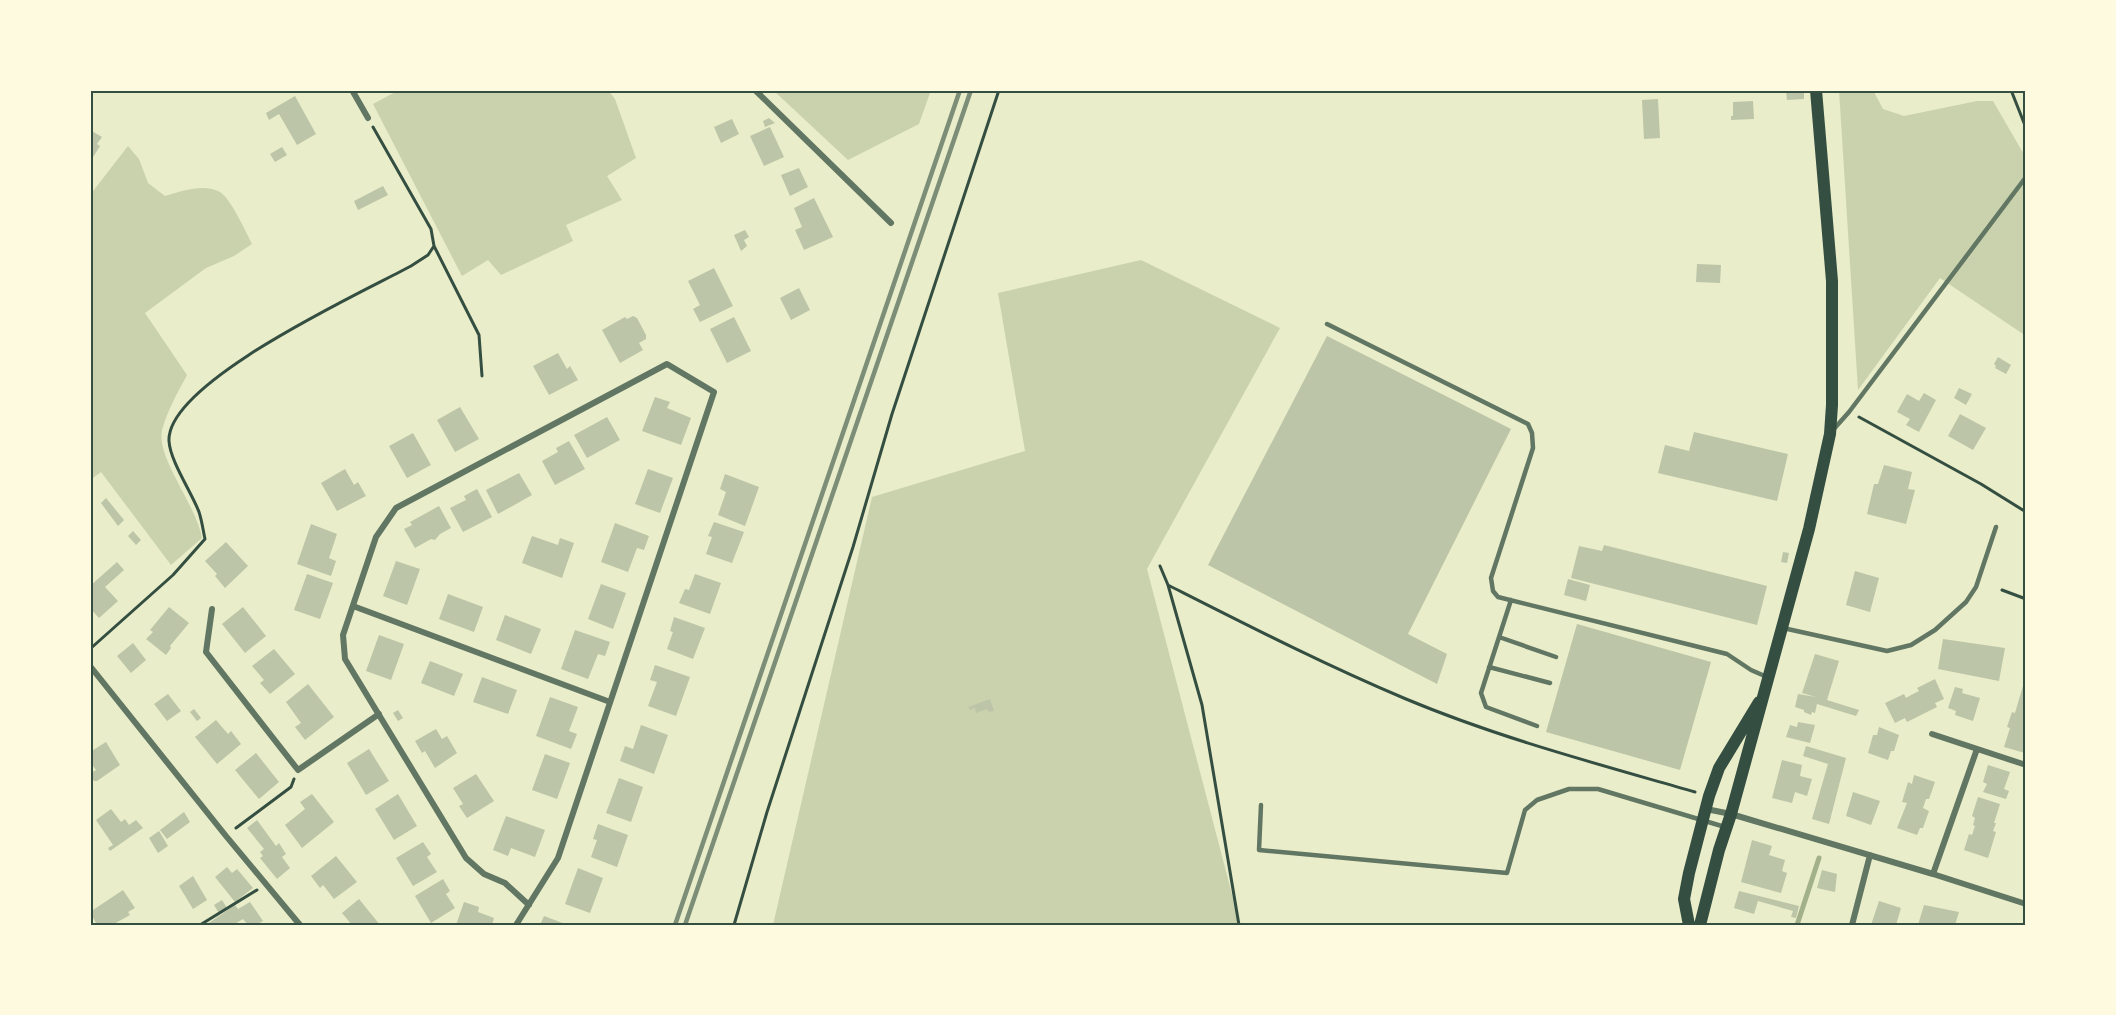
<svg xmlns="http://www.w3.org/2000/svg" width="2116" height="1015" viewBox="0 0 2116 1015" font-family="'Asap Condensed',sans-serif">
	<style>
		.green { fill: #cad2ad }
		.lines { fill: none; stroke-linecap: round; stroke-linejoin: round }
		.stream { stroke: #a3b18a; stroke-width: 5 }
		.building { fill: #bcc5a7 }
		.path { stroke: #344e41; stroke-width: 3 }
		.service { stroke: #617663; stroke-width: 4.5 }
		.minor { stroke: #617663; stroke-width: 6 }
		.secondary { stroke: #344e41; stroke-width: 12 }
		.rail { stroke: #7c8e77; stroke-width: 4.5 }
		.neatline { fill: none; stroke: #344e41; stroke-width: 2 }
	</style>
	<rect width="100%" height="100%" fill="#e9edc9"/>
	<path class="green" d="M399,90H608L615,99L636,158L607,176L622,200L566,225L573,241L501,275L488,260L462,276L373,104Z
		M773,90H931L919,124L848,160Z
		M1839,90H1873L1883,109L1904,116L1977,101H1993L2022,151L2026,153V336L1940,278L1858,390Z
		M128,146L139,159L148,183L165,196C181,191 205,183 220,192C231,199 246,232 252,244L234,256L206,268L145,313L187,375C178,392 167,411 162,430C156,458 196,504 202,538L171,565L101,472L90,480V195Z
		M1141,260L1280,328L1147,569L1240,925H773L872,497L1025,451L998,293Z"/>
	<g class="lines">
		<path class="stream" d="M1797,925L1819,858"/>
	</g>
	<path class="building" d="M1804,90V99L1787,100L1786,91Z
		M295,96L316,134L297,145L279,114L269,120L266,113Z
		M1658,99L1660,138L1644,139L1642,100Z
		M1753,101L1754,119L1731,120V116H1733V102Z
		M769,118L775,123L765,127L763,121Z
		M732,119L739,134L721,143L714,127Z
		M770,127L784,157L764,166L750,136Z
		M90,130L102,137L97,144L100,146L90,162Z
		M282,147L287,155L275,162L270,154Z
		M799,168L808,187L790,196L781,175Z
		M383,186L388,195L358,210L354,201Z
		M814,198L833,237L804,250L795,230L802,227L794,208Z
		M745,230L749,237L744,240L747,246L741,251L734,235Z
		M1697,264L1721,265L1720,283L1696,282Z
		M714,268L733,306L700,322L693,309L700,305L688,281Z
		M799,288L810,310L791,320L780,298Z
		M633,316L637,318L646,335V339L639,343L643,350L620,363L602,330L625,317L627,319Z
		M734,317L751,351L727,363L710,329Z
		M1327,336L1511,429L1408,634L1447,654L1437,684L1208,565Z
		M558,353L567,369L570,366L578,380L549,395L533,366Z
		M1998,357L2011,365L2006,374L1995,368L1996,366L1994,364Z
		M1959,388L1972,394L1966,405L1954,398Z
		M1924,393L1936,400L1919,432L1906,425L1910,419L1897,412L1907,394L1919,401Z
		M655,397L670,402L667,408L691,418L681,445L642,431Z
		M460,407L479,439L455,452L437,420Z
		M1960,414L1986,428L1973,450L1948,436Z
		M607,417L620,440L587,458L574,435Z
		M1694,432L1788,454L1777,501L1658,473L1665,445L1689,451Z
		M413,433L431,465L407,478L389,446Z
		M569,441L585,469L555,485L542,461L558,452L556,448Z
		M1884,465L1912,472L1908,489L1915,490L1906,524L1867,514L1874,484H1878Z
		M345,469L354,485L358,482L366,496L337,511L321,483Z
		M648,469L673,478L660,513L635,504Z
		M519,473L532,495L498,514L486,490Z
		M725,474L759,487L745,526L718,515L726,492L720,489Z
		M477,489L492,517L463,532L450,508L466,500L464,496Z
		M106,498L124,520L118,526L101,503Z
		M439,506L451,528L440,534L435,540L431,539L415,548L404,529L412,525L410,522Z
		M714,522L744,532L732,563L706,554L712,537L708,536Z
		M615,523L649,536L644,550L637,548L628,572L601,562Z
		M311,524L337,534L329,558L336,561L331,576L297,564Z
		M133,531L141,540L136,545L128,536Z
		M532,536L558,545L560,538L574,543L562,578L522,563Z
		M226,542L248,566L225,588L215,576L217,574L205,561Z
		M1604,545L1767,586L1757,625L1571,578L1579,546L1602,551Z
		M1783,552L1789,553L1787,563L1781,562Z
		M396,561L420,569L407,605L383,596Z
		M117,562L124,570L105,587L118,601L99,618L90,608V586Z
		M1855,571L1879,578L1870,612L1846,605Z
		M307,574L333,583L320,619L294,610Z
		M695,574L721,583L710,614L679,603L685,589L689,590Z
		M1568,579L1590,585L1586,601L1564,595Z
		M601,584L626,593L613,629L588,619Z
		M448,594L483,607L474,632L439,619Z
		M169,607L189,623L170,646L171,648L166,655L146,639L153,632L150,630Z
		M243,607L266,636L245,653L222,624Z
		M505,615L541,629L531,654L496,640Z
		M674,617L705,628L693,659L667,649L673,632L670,631Z
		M1577,624L1711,662L1680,770L1546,732Z
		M575,630L610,642L605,656L598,654L588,679L561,669Z
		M379,635L404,644L391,680L366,671Z
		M1943,639L2005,648L1999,681L1938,669Z
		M133,643L146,660L131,673L117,656Z
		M274,649L295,674L270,694L260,683L264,680L252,666Z
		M1815,654L1839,661L1827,700L1859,710L1856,716L1817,704L1815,713L1812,712L1811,715L1804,712V710L1795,707L1798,694L1816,697L1802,693Z
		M430,661L463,674L454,696L421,683Z
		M655,665L690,677L676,716L648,706L657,682L650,680Z
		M482,677L517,690L508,714L473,702Z
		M1935,679L1944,699L1935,703L1937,707L1907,722L1905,718L1895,723L1885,703L1904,694L1906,698L1911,695L1919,691L1917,688Z
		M2025,679L2026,750L2025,753L2004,747L2010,728L2007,727L2012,712L2015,713Z
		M308,684L334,717L305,740L295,727L301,723L286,702Z
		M1955,687L1963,689L1962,693L1980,698L1973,721L1955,715L1956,711L1948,708Z
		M168,694L181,711L167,721L154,704Z
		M550,697L578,707L569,731L577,734L571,749L536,736Z
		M990,699L994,711L989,712L987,709L976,713L975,708L970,710L968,707Z
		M194,709L201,718L197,721L190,712Z
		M398,710L403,718L398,721L393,713Z
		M216,720L228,734L231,731L241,744L217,764L195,737Z
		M1798,722L1815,725L1810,743L1786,737L1790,725L1797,727Z
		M641,725L668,735L654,774L620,761L625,746L633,749Z
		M1879,727L1899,735L1894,751H1891L1888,760L1868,753L1873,735H1877Z
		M436,729L442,739L447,736L457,753L435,768L425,751L422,753L415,741Z
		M106,742L120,765L97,781H94L91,776V773L96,770L90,762V752Z
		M1806,746L1846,758L1829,824L1812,819L1828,764L1803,756Z
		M369,749L389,781L366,795L347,763Z
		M256,753L279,782L259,799L235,770Z
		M545,754L570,763L557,799L532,790Z
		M1782,760L1802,765L1800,776L1812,779L1807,796L1795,792L1792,803L1772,798Z
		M1988,765L2010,772L2004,789L2009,791L2006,799L1983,792L1987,784L1983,782Z
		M476,774L494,801L467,818L459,806L463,804L453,788Z
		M1914,775L1935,782L1929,799H1926L1923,808L1929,811L1923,828H1920L1917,835L1897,828L1907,803L1902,802L1908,782L1912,784Z
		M619,778L643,787L631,822L606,813Z
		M1853,792L1880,801L1871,825L1846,816Z
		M312,794L334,822L302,848L285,825L305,809L300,802Z
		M398,794L417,826L394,840L375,809Z
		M1978,797L2000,804L1994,823H1996L1993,831L1996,832L1988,858L1964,850L1969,834L1972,835L1975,826L1973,825L1975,818L1972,816Z
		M111,809L121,822L125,819L129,825L136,820L143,828L110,851L108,848L113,845L96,820Z
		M184,812L190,822L167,839L160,830Z
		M506,816L545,830L535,857L511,848L508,856L493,850Z
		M257,820L276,846L279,843L286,854L282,857L290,868L277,879L260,858L263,856L260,852L264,849L247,828Z
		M598,824L628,835L617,867L591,857L597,840L593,839Z
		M159,831L168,846L158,853L149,838Z
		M1752,840L1772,846L1769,855L1785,860L1782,871L1787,873L1781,893L1741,882Z
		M423,842L431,854L427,857L437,872L413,886L396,858Z
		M336,856L357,882L334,899L323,885L320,888L311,876Z
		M227,867L232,873L237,869L253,888L235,902L215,877Z
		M578,868L603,878L590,913L565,904Z
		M1822,870L1837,874L1835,892L1817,888Z
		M193,876L207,900L193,909L179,886Z
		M443,879L450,891L446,894L455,908L431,923L415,896Z
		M123,890L135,908L128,912L130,915L112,925H97L90,912Z
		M1739,891L1799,906L1796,918L1791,917L1793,911L1758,901L1754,914L1734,908Z
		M359,899L380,925H352L342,913Z
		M222,900L227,908L219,913L214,905Z
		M1879,901L1901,908L1896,925H1871Z
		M250,902L263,921L256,925H248L243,919L233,925H206L235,905L238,909Z
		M464,902L479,907L478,912L494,918L492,925H456Z
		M1924,905L1959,912L1955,925H1918Z
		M544,916L568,925H540Z"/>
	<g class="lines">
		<path class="path" d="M2011,90L2026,128
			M434,246L479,335L482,376
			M1859,417L1981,484L2026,512
			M1160,566L1168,585L1202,705L1239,925
			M1168,585C1247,625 1325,665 1406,699C1499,738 1598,764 1695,792
			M2002,590L2026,599
			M90,649L173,575L205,539C203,530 202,521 199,512C192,493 170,461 169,441C166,382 363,292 411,266L428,255L434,246L431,229L373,127
			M236,828L291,787L294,779
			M200,925L257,890
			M734,925L767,812L853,547L892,414L999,90"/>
		<path class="service" d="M1327,324L1528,424L1532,433L1533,448L1491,578L1493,591L1498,597L1727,654L1751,670L1767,677
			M1833,430L1849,412L2026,177
			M1511,600L1481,693L1486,707L1537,726
			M1783,628L1887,651L1911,645L1935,630L1966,602L1976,587L1996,527
			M1499,637L1556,657
			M1489,667L1550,683
			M1261,805L1259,850L1507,873L1525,810L1537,800L1569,789H1598L1725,827"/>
		<path class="minor" d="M352,90L368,118
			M755,90L891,223
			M353,606L610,702
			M212,609L206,652L298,770L379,714
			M90,666L226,836L300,925
			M1932,734L2023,764
			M1706,809L1731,814L1933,874L2026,904
			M1933,874L1977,749
			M516,925L558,858L714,392L667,364L396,508L376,537L343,635L345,659L466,858L484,874L505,883L529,905
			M1852,925L1870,855"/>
		<path class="secondary" d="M1689,925L1684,899L1689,873L1709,796L1719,768L1759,702
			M1700,925L1719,850L1731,814L1809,529L1830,434L1832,405V281L1816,90"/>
		<path class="rail" d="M675,925L960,90
			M685,925L971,90"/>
	</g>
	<rect width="2116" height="1015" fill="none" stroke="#fefae0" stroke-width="183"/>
	<rect x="92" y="92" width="1932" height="832" class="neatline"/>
</svg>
